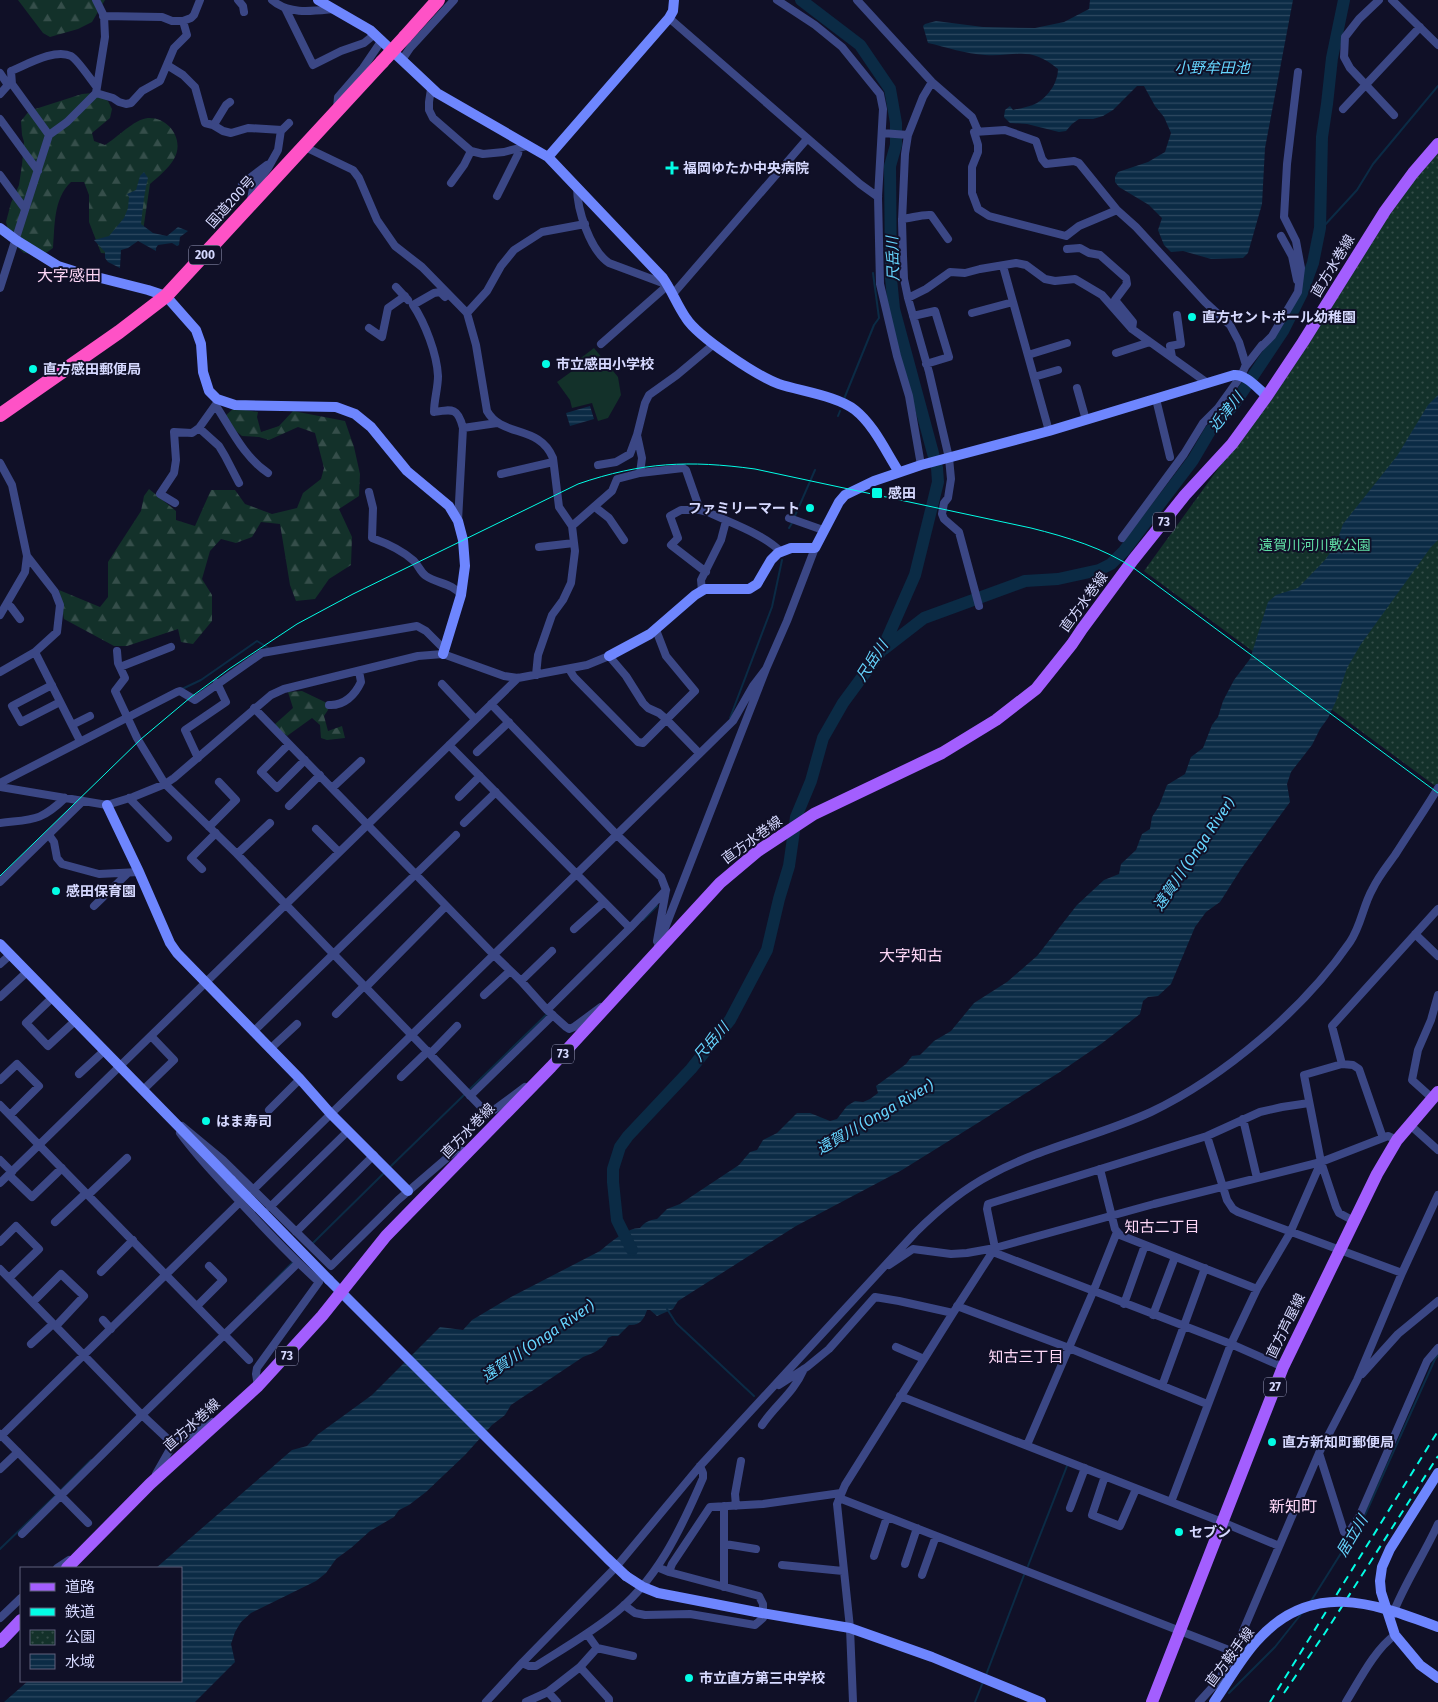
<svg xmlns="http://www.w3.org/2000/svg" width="1438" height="1702" viewBox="0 0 1438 1702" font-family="'Fira Sans','Noto Sans JP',sans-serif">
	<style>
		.green { fill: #13312a }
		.forest { fill: url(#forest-firs) }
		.park { fill: url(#park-dots) }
		.water { fill: url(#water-rules) }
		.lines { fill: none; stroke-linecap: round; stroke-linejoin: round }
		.stream { stroke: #0b2b45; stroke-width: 2 }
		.river { stroke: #0b2b45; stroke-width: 12 }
		.street { stroke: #3b4785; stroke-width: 8 }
		.secondary { stroke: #6e86fe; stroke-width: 10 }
		.primary { stroke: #a35efe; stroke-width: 12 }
		.highway { stroke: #fe52c6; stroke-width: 14 }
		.tram { stroke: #03fde5; stroke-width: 1 }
		.rail { stroke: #03fde5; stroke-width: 2; stroke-dasharray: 8 6; stroke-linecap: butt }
		.secondary-bridge { stroke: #6e86fe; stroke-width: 10 }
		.highway-bridge { stroke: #fe52c6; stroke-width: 14 }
		.poi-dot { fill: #03fde5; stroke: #101027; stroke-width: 2 }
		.labels { text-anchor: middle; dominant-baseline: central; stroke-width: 4; stroke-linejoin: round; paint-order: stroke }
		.shield { fill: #101027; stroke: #9b9dbe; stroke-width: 1 }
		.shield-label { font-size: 12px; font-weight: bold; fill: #d6d9ff }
		.poi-label { font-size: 14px; font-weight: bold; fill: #d6d9ff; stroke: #101027; text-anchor: start }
		.street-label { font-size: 14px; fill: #d6d9ff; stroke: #101027 }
		.park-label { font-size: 14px; fill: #61dfa7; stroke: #101027 }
		.water-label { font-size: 15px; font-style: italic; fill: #65d5fe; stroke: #101027 }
		.neighbourhood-label { font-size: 15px; fill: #ffd8f8; stroke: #101027 }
		.quarter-label { font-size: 16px; fill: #ffd8f8; stroke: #101027 }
	</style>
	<defs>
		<pattern id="forest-firs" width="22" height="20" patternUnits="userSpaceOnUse" patternTransform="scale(1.25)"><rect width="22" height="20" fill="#13312a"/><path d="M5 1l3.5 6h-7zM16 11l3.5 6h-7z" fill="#354e4a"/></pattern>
		<pattern id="park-dots" width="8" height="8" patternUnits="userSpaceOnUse" patternTransform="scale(1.25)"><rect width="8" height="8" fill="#13312a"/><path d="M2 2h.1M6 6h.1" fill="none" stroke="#354e4a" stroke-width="1.8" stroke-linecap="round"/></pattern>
		<pattern id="water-rules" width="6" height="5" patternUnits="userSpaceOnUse" patternTransform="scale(1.25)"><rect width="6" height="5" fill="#0b2b45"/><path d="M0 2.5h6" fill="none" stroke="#2e4961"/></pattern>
	</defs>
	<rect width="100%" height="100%" fill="#101027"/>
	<path class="green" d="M594,348L618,377L621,395L608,418L598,421L592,403L572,408L570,400L557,382L575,369L573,364Z"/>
	<path class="forest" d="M18,0H105L92,22L78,29L50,37L43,33Z
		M93,93L108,101L112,109L110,118L92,133L94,141L105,145C117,138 134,119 148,118C169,117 185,140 174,159C169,168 158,177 150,184L143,231L130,245L119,251L112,254L101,253L89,222V195L84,182H71C53,199 55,226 53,248L46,253L37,254L24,253L17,247L9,233L6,222L11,203L19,185L22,165L24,142L22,135L21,121L29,111L82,94Z
		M234,408L258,412L257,417L261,432L279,426L293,411L345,421L354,447L360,474L359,496L339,509L352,537L351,565L329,579L315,599L296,601L290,585L280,524L261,522L252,537L236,543L221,539L210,551L202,579L212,595V621L193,644L181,642L178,629L127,646H114L64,619L59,590L100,607L108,597V562L141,511L144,496L149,489L176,511V520L195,526L211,490H235L245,504L272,514L297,508L303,493L321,479L324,468L315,433L298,427L269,440L259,437L242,436L231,427L224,417Z
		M302,691L327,703L328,710L324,716L328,731L342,726L345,738L327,740L321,738L320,725L312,718L287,736L274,725L293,708L288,692Z"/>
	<path class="park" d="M1438,151V788L1144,571L1270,397L1390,212L1423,167Z"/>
	<path class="water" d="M1090,0H1293L1265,148L1262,204L1248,253L1243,258L1211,259L1183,251L1171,252L1164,245L1158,230L1162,218L1149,205L1119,187L1115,182V177L1118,172L1148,162L1165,152L1171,133L1164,117L1155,106L1144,86H1137L1113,110L1103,116L1093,119H1079L1072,124L1066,131L1059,132L1027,124L1010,123L1004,117L1005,110L1010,106L1013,110C1021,108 1030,107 1037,103C1049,96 1058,82 1058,69C1029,45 1018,57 985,55C966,54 946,47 928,43L923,26L925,24L936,21L983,27L1035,28L1064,22L1089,9Z
		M144,172L148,178C144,193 143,208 141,224L153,233L167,236L178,227L188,231L180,237L179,245L177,246L172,243L158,245L156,248V251L138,241L128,248L121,250L120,268L108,262L105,258V252L94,240L109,236L124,218L128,208L129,197L127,194L136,190L140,176Z
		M1438,395V540L1431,547L1361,644L1347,668L1336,701L1328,718L1320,729L1312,745L1291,772L1287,784L1290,802L1241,869L1220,902L1206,912L1195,927L1171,984L1158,996L1148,997L1143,1001L1140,1014L1101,1044L1060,1072L902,1170L796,1226L678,1301L673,1309L657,1316L650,1310H647C644,1320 639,1326 629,1325L618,1336H612L608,1338C605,1349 593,1353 583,1357L511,1405L505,1415L492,1425L465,1455L426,1492L409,1505L399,1510L394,1517L370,1531L351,1548L336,1559L326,1573L316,1581L251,1613L241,1622L235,1632L231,1644L235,1662L195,1702H4L28,1681H181V1568H156L292,1450L307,1446L317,1435L372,1395L440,1327L463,1330L472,1320L511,1297L600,1251C611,1242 627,1228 640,1228C645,1222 649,1220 657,1219L667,1209L680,1204L739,1165L750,1152L757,1150L763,1140L777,1133L797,1113H810L830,1121L837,1119L847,1106L855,1101L863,1102L870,1099L878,1093L876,1086L906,1064L912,1056L920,1055L934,1041L951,1031L974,1003L1007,982L1037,956L1077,905L1104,880L1119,874L1121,864L1136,850L1142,834L1150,829L1152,817L1159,806L1167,785L1185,774L1191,757L1203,748L1212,725L1218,717L1223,701L1234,680L1250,659L1268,602L1276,595L1298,588L1325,560L1336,544L1343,524L1397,456L1428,405Z
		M590,406L594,419L570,426L566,413Z"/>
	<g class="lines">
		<path class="stream" d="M1320,228L1323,227L1357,190L1373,164L1438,86
			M844,399L874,325L879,318L873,273
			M838,416L840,411
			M794,518L815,470
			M789,528L792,523
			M182,689L201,680L257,641L270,649
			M730,718L772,607L782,560
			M643,920L657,906
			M468,1091L547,1014
			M389,1168L465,1094
			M313,1243L384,1173
			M257,1298L293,1262
			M667,1309L676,1323L754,1396
			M59,1492L91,1460
			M0,1549L56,1495
			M1028,1566L1067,1466
			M1311,1601L1365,1515L1435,1359L1438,1355
			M986,1675L1024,1575
			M1229,1693L1275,1647L1302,1613
			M975,1702L983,1682"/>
		<path class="river" d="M884,649L924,618L1025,581L1058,579L1099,570L1111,564L1124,551L1193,460L1210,431L1233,406L1283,331L1302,293L1313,263L1320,228L1322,137L1327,104L1332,58L1344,0
			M632,1250L617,1220L613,1182V1169L620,1147L628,1136L691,1069L730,1020L767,950L779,899L789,866L796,817L811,781L823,738L843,703L882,650L915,575L938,482L937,468L894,309L891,278L890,166L896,145V123L890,89L860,45L801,0"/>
		<path class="street" d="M238,0L243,6L244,12
			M272,0C289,15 313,11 333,9
			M777,0L815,25L842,47L880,94L883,109L878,197L880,284L897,356L909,396L921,465
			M857,0L932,82L972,117L978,131
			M1379,0L1359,19L1345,37L1344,57L1350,68L1394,115
			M1392,0L1438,45
			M285,8L313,65L341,51L364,43L375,34
			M103,16L162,17L172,21H183L191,18L194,15L200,0
			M669,18L860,184L878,197
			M402,60L410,48L454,0
			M167,65L183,75L195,87L205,123L213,125L215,123L226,105L230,102
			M0,73L8,85
			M932,82L923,97L908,135L905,154L902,221L903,256L904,279L908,298L929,372L949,458L951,479L948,498L944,503L942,514L944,519L959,532L979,606
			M431,89L429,102V110L433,118L471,151L483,154L504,152L527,146
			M96,93L113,98L119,102L126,104L131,103L142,91L160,81L174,48L187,35L183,21
			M0,94L8,85L12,84
			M337,108L338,97L363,68L382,40
			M1343,109L1420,27
			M0,119L38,171
			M213,125L223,131L231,133L248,128L282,130L289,123
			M882,133L908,135
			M49,135L67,122L96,93L105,37L104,16L96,0
			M305,147L353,170L359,178L377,220L395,246L422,267L467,313L476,345L487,411C502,438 539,424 553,458L559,507L572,526L575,551L571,583L563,600L552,615L538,655L536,675
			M0,175L25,209
			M451,183L464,165L471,151
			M242,184L267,165
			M577,187C577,210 590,250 609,263L668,285L601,344
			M497,196L518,154L519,148
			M251,200L253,188L268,168L278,150L281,130
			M1117,210L1079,226L1066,236L989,216L978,209L972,193V167L978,152V145L974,132L1005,130L1036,141L1042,159L1046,164L1074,161L1079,163L1117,210L1136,227L1205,302L1230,325L1239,342L1246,365L1241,376L1218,408L1203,423L1184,454L1122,538
			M902,219C912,218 922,214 931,215L948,239
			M1281,236L1292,256L1297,280
			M1067,249L1080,248L1089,253L1100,255L1126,278L1127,284L1115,300L1133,322L1132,329
			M1003,266L1049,431
			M396,287L408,300
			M0,288L49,135L12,84L11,71C26,65 55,48 71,56C77,59 91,80 96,86
			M673,294L807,139
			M445,297L440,292L434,293L413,305C425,323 437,354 438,376C438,388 434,400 434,412C453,409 458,408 463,428L458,521
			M908,298L926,289L950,272L965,273L980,269L1016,263L1026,265L1045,279L1055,281L1075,279L1102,295L1132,329L1206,382
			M467,313L487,291L501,266L514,250L542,232L585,224
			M972,313L1013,302
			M913,316L935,311L949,357L926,364
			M369,328L382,337L388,308L405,296
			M1260,348L1272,336L1298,292L1301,268L1296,241L1284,217L1287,164L1298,72
			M1116,353L1150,342
			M1028,355L1067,343
			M1172,357L1170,346L1181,344L1177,315
			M1245,367L1262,345
			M1034,377L1058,370
			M1077,388L1086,420
			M1156,399L1170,457
			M216,406C231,429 244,457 268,473
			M199,428L219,446L225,456L239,483
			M463,428L497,423
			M0,463L12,485L27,556L55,592L60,605L57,632L35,652
			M598,465L616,462L630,454L637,435
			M640,473L683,468L686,470L700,510L708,512C730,523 764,534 781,552
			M501,474L553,462
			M369,492L373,508L372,538C386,543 402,550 414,561C419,566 420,572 426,576C438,584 452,583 461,595
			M175,503L160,494L174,473L176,460L174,432L192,433L199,428L219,400
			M595,507L609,518L624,540
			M700,510H681L670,516L678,538L671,545L706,572
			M789,518L823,530
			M572,526L612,491L617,479L640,473L642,458L637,435L645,403L649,395L677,375L714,344
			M539,547L574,543
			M702,591L701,580L721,540L726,521
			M7,604L11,607L20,619
			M0,615L25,572L27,556
			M117,651L118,663L125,678L115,691L137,738L165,784L237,854L483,1109L494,1110L525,1087
			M120,667L171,647
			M569,669L574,677L638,742L643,743L695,691L666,656L656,630
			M0,672L35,652L80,741
			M442,684L475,719
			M52,685L12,706L21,722L60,702
			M491,704L616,834L661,877L666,890L657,941
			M329,705C344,706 355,695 361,682L359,671
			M254,708L493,954L521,981L547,1010L566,1027L569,1029L574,1027L601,1007
			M72,725L90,716
			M289,744L261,772L277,788L305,760
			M449,745L630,928
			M477,752L509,722
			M198,758L185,730L226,702L217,683
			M0,783L177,692L180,691L195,700L262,653L417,626L426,631L444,649
			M0,787L107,805L133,797L165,784L174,778L271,695L284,689L418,656L443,654L504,676L518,678L587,665L609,656L626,676L643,703L648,708L659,713L666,719L699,753
			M332,788L361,761
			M459,797L480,776
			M129,798L168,838
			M289,806L320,775
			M0,823C33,819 40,822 65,798
			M464,823L496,792
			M209,827L236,800L219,782
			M316,829L339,852
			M49,835L54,842L57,858L62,864L99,874L139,872
			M237,854L270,823
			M202,869L191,858L216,833
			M0,882L83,801
			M94,906L128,873
			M574,929L604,902
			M1415,934L1438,956
			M658,946L766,669L787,621L815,548
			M0,964L10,955
			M521,981L552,951
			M365,988L446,906
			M484,995L510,971
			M0,997L27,972
			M52,998L26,1023L48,1046L75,1021
			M547,1010L630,928L666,890
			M336,1014L364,986
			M253,1032L456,835
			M270,1049L297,1024
			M430,1054L457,1026
			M1342,1064L1353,1065L1359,1069L1383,1138
			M79,1074L104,1051
			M401,1077L428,1051
			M0,1080L17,1064L39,1086L10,1115
			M143,1090L174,1060L151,1036
			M470,1096L553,1015
			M1432,1098L1412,1080L1418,1050L1431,1020L1438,995
			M0,1105L249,1360
			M269,1110L300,1079
			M1243,1119L1257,1178
			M1409,1124L1438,1150
			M182,1126L223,1160L331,1266L398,1200L455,1151L461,1150L468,1154
			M180,1133C195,1154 213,1173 230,1191C259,1223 288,1254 319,1282L257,1368L256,1374L258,1386
			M1207,1136L1227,1200L1233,1209L1238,1212L1402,1273
			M0,1160L12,1172
			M1100,1169L1115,1229L1120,1235L1257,1289
			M9,1175L32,1197L62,1168
			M0,1183L518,678
			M253,1190L733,721L753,686L766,669
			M88,1195L127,1158
			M270,1207L348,1131
			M1354,1221L1339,1213L1336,1207L1321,1162L1304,1075L1342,1064L1332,1026L1438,909
			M55,1222L86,1193
			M296,1232L374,1155
			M0,1242L16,1226L39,1249L9,1278
			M993,1252L1231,1344L1283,1367
			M889,1265L913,1249L951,1254L967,1253L995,1248L1154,1204L1321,1162L1383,1138L1388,1136L1397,1140
			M0,1269L141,1414L173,1444
			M101,1272L133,1240
			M33,1302L61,1274L84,1296L56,1326
			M1124,1304L1145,1245
			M197,1306L223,1280L209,1266
			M957,1306L1069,1348L1207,1404
			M1153,1315L1175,1257
			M103,1320L111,1329
			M31,1344L53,1324
			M896,1347L924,1359
			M1362,1374L1398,1334L1438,1301
			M779,1385L807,1367L829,1349L875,1297L899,1301L953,1313
			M1162,1386L1205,1268
			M900,1396L1222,1522L1279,1546
			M762,1425C776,1404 793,1394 804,1369
			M0,1434L88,1523
			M0,1437L240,1202
			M1027,1445L1093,1292L1117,1232
			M1319,1453L1344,1532L1347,1535L1359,1517L1427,1361L1438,1348
			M0,1469L18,1452
			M156,1474L173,1444L212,1422
			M1105,1476L1092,1515L1120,1526L1136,1489
			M839,1498L1234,1652
			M1171,1502L1231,1344L1257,1289L1290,1233L1321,1162
			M736,1506L735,1494L741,1461
			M1070,1508L1085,1468
			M22,1534L142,1415L298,1263
			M725,1544L756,1549
			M874,1556L887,1517
			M905,1564L917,1528
			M782,1565L843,1571
			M57,1568L69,1560
			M669,1572L672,1564L710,1507L763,1504L841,1493
			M922,1575L936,1536
			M724,1587V1506
			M624,1605L635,1613L645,1615L690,1614L755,1625L763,1618V1604L759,1596L669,1572L657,1567
			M1392,1616C1404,1584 1424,1555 1438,1524
			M0,1618L21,1598
			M587,1634L597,1648L633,1656
			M522,1663L529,1666H536C561,1650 587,1635 610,1617C656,1583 681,1529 703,1478V1473L700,1466
			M580,1667L609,1699V1702
			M548,1692L557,1702
			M486,1702L522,1663L616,1567L700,1466L915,1233C938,1210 963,1189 992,1174C1042,1147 1099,1136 1151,1112C1224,1077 1304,1009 1350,942C1361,926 1363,906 1372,890C1378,877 1387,866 1395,855C1409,833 1424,811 1438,788
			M526,1702L548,1692L580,1667L597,1648
			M853,1702L850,1628L837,1504L845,1485L953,1313L995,1248L987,1209L988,1204L1207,1136L1260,1112L1282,1107L1309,1103
			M1199,1702L1219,1680L1234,1652L1319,1453L1357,1380L1402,1273L1438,1195
			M1346,1702C1359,1681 1375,1649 1395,1635"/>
		<path class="secondary" d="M318,0L370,30L437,93L548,157L663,278C672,291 677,305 686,318C698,337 757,376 779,384C800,391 838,396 855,410C874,425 886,452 899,472
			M548,157L669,18L673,11L674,0
			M0,228L16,240L58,266L77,272L148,290L166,296L196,330L201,344L203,372L209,391L217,399L235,405L336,407L355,414L371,427L407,471L449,506L458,521L463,540L465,566L461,595L443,654
			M609,656L650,634L695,595L705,589H749L757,584L771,560L778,553L791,548H815L839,502L845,495L874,481L921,465L1049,431L1234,375C1246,374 1258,389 1267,396
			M107,805L139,872L170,943L177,953L300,1079L330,1113L408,1191
			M0,944L231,1180
			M329,1280L607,1558L626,1576
			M1438,1473L1390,1549L1382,1567L1380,1581L1381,1592L1395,1635L1420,1665L1438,1678
			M756,1612L850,1628L932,1657L1041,1702"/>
		<path class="primary" d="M67,1568L150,1484L258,1386L322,1316L386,1236L551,1067L720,883L758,851L814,814L942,753L996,720L1036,689L1072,644L1082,629L1133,560L1185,495L1232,444L1267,396L1303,342L1385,211L1413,173L1438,144
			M0,1642L21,1620
			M1152,1702L1283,1367L1377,1174L1397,1140L1438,1092"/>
		<path class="highway" d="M405,37L438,0
			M0,415L119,332L166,296L382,62"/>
		<path class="tram" d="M0,876L141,739L191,697L229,669L297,624L353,594L578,484C642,462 689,460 755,469L1031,528C1067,537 1104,548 1135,569L1438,793"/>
		<path class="rail" d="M1284,1693L1325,1633L1438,1456
			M1270,1702L1438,1431"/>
		<path class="secondary-bridge" d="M231,1180L329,1280
			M626,1576L643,1587L658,1593L756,1612
			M1214,1702C1228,1682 1240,1660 1256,1642C1310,1580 1372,1602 1438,1627"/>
		<path class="highway-bridge" d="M382,62L405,37"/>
	</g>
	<g class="poi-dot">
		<path d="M669.5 160.5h5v5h5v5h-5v5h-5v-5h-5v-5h5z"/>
		<circle cx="1192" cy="317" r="5"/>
		<circle cx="546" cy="364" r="5"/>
		<circle cx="33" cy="369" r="5"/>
		<rect x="871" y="487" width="12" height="12" rx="2.5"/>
		<circle cx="810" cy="508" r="5"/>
		<circle cx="56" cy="891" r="5"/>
		<circle cx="206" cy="1121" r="5"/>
		<circle cx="1272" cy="1442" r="5"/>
		<circle cx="1179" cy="1532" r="5"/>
		<circle cx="689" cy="1678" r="5"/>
	</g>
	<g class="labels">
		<g class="shield">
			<rect x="189" y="245.5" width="32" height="19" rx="4"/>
			<rect x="1153" y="512.5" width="22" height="19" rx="4"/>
			<rect x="552" y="1044.5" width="22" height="19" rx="4"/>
			<rect x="276" y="1346.5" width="22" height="19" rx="4"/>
			<rect x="1264" y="1377.5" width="22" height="19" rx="4"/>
		</g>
		<g class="shield-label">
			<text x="205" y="255">200</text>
			<text x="1164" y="522">73</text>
			<text x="563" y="1054">73</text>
			<text x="287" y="1356">73</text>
			<text x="1275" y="1387">27</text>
		</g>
		<g class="poi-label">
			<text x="683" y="168">福岡ゆたか中央病院</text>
			<text x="1202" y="317">直方セントポール幼稚園</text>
			<text x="556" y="364">市立感田小学校</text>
			<text x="43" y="369">直方感田郵便局</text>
			<text x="888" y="493">感田</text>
			<text x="800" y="508" text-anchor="end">ファミリーマート</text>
			<text x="66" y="891">感田保育園</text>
			<text x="216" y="1121">はま寿司</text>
			<text x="1282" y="1442">直方新知町郵便局</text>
			<text x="1189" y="1532">セブン</text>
			<text x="699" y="1678">市立直方第三中学校</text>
		</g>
		<g class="street-label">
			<text transform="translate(231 202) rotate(-48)">国道200号</text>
			<text transform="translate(1333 266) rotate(-59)">直方水巻線</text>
			<text transform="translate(1084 602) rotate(-54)">直方水巻線</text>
			<text transform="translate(752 840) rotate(-36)">直方水巻線</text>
			<text transform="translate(468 1131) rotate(-46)">直方水巻線</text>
			<text transform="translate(1286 1326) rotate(-64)">直方芦屋線</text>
			<text transform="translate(192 1425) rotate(-42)">直方水巻線</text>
			<text transform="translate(1230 1657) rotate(-53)">直方鞍手線</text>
		</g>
		<g class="park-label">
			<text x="1315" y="545">遠賀川河川敷公園</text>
		</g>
		<g class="water-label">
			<text x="1212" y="68">小野牟田池</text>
			<text transform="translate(893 259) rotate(-92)">尺岳川</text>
			<text transform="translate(1226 412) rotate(-51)">近津川</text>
			<text transform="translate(872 661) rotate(-57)">尺岳川</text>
			<text transform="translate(1194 854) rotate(-56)">遠賀川 (Onga River)</text>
			<text transform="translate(711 1042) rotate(-49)">尺岳川</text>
			<text transform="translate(875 1117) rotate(-30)">遠賀川 (Onga River)</text>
			<text transform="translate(538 1341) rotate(-34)">遠賀川 (Onga River)</text>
			<text transform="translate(1352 1536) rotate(-59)">居立川</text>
		</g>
		<g class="neighbourhood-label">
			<text x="1162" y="1227">知古二丁目</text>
			<text x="1026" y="1357">知古三丁目</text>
		</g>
		<g class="quarter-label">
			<text x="69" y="275">大字感田</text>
			<text x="911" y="955">大字知古</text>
			<text x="1293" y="1506">新知町</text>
		</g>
	</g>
	<rect x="20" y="1567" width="162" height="115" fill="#101027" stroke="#5f607d"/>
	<rect x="30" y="1583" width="25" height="8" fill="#a35efe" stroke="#5f607d"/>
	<text x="65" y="1592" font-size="15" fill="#d6d9ff">道路</text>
	<rect x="30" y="1608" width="25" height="8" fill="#03fde5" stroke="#5f607d"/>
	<text x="65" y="1617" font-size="15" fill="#d6d9ff">鉄道</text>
	<rect x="30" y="1630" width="25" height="15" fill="url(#park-dots)" stroke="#5f607d"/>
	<text x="65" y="1642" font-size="15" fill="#d6d9ff">公園</text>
	<rect x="30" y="1654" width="25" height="15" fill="url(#water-rules)" stroke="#5f607d"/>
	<text x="65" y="1667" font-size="15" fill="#d6d9ff">水域</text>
</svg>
